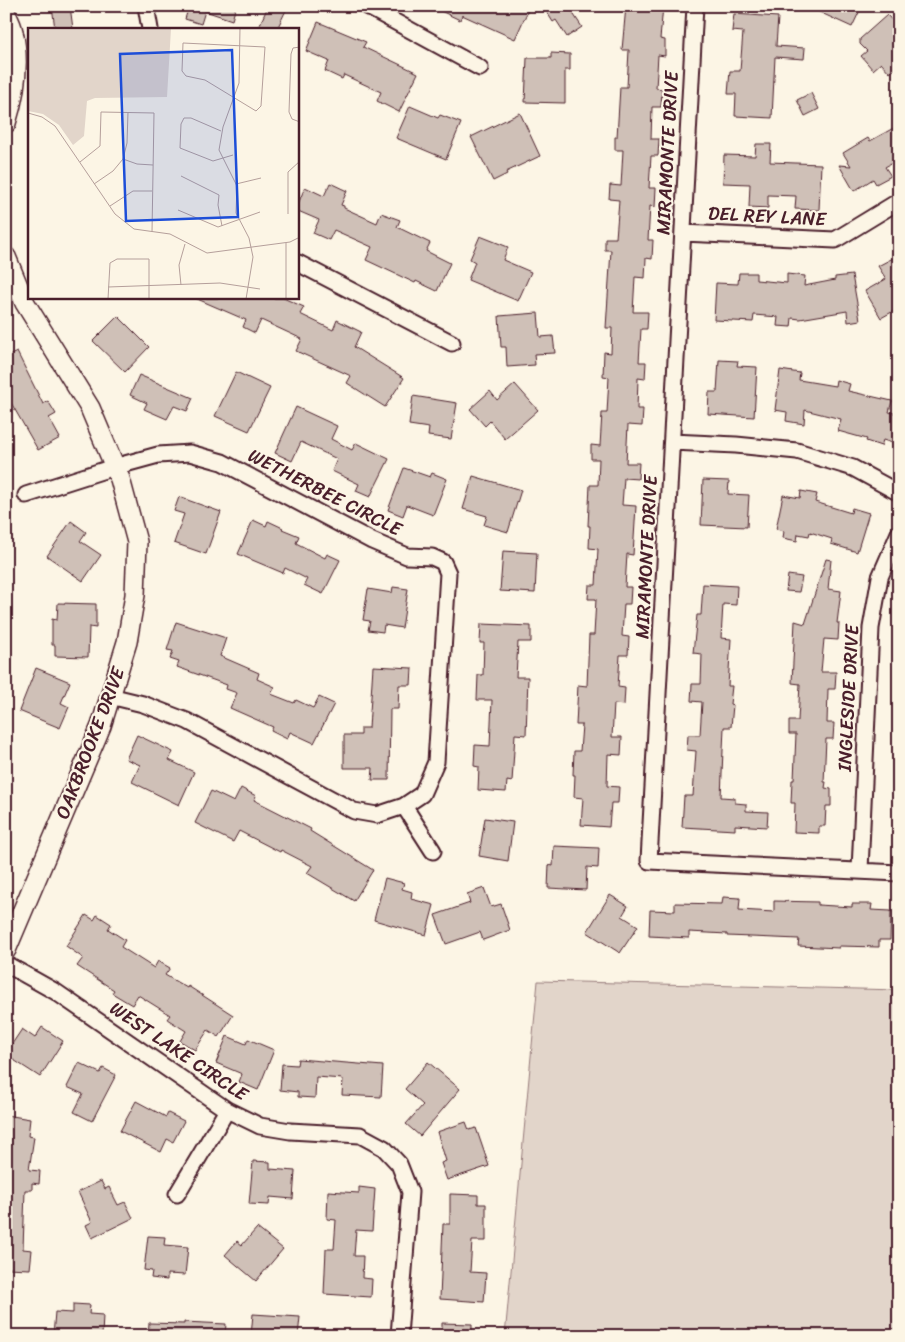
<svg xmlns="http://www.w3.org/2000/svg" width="905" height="1342" viewBox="0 0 905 1342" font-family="Sriracha,sans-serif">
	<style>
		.green { fill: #e2d5ca; stroke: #967a7a }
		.building { fill: #cfc0b7; stroke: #4a1f2b }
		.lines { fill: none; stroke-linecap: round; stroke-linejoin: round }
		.minor-casing { stroke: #4a1f2b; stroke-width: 19 }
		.tertiary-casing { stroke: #4a1f2b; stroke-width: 22 }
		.minor { stroke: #fcf5e5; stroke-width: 15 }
		.tertiary { stroke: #fcf5e5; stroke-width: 19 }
		.labels { text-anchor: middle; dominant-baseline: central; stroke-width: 4; stroke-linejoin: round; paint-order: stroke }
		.street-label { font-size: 19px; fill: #4a1f2b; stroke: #fcf5e5 }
		.inset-road { fill: none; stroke: #b59f9b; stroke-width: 1 }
		.view { fill: #1d4ed8; fill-opacity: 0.15; stroke: #1d4ed8; stroke-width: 2.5 }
		.inset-edge { fill: none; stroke: #4a1f2b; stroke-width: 2.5 }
	</style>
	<rect width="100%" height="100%" fill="#fcf5e5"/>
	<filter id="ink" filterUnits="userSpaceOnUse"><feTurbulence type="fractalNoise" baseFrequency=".02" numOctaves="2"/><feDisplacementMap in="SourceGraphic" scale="10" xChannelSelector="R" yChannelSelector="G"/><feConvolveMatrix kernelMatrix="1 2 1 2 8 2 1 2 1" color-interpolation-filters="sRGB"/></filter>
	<g filter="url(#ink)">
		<path class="green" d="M538,981L899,990V1336H505Z"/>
		<path class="building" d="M52,6H70L73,29H55Z
			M189,6H236L232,20L205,11L201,24L185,19Z
			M268,6H288L277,29H258Z
			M430,6H530L515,39L462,15L460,20Z
			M543,6H568L582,27L567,37L556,20L553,22Z
			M626,6H663L660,39L665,40V56L658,55L656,88L662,89L661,107H652L651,139H659L658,156H651L649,188H656L655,207L650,206L648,240H653L652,259L646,258L645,278L635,277L633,312H648L647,329H641L639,362H646L645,379L638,378L637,409H643L642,426L628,425L626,463H639L638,479L624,478L622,505L636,506L633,555L627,554L625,587H631L630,604H624L622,636L629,637L628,655H620L618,687L625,688L624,705L614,704L612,737H622L621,755L608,754L607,786L619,787L618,803H611L609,827L581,825L583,798L574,797L575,775H573L574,751H580L582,725H576L578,685L587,686L589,635H594L596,599H588L589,585H596L598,549L589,548L590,526H588L590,485H598L599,459H591V445L600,446L602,413H607L609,377L603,376L604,352L611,353L612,328H606L611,250H605V238H616L619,200L609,199L610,185L621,186L623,150H615V137H617L620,87H627L629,50H622Z
			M806,6H862L852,27Z
			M734,14L778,17L776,46L805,48L804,59L775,57L772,118L735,116L736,94H728L730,71H740L743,32L732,31Z
			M887,15L899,28V66L890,73L881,63L873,70L861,56L867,51L860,44V39Z
			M318,22L366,42L363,47L418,73L399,112L377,101L381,92L344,75L342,79L325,71L329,61L306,51Z
			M551,53L570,54V70H565V103L525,102L527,58H551Z
			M811,93L819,109L805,116L797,100Z
			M410,106L438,118L440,115L461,123L446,159L396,138Z
			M520,113L540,156L506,172L507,174L493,181L471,137Z
			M899,125V159L885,167L891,176L876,184L873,179L854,191L839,165L851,166L843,153L868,138L870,141Z
			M756,144H771L770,162L821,164L819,210L795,209L796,196L768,195V208L749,207L750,184L723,183L724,155L755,156Z
			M330,183L347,191L341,205L344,206V208L377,223L381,213L400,220L397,227L430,243L426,251L450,263L437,291L416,281L415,283L366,260L372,247L334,230L329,240L313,233L319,220L298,211V204L305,187L324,196Z
			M480,236L508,247L503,260L531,272L518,301L468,280L475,262L470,259Z
			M895,257L899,264V308L881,318L865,291L886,279L878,266Z
			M739,273H756V280L787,283V274L805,276L804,286L835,280V277L852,275L860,320L848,322L847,311L800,319L792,318L791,327L777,326L778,317L754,315L753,322L714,320L716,283L738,284Z
			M195,298H283L304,307L300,314L333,330L337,320L361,332L354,347L404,378L385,407L347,383L351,376L296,351L302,339L261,320L255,333L243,327L246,320Z
			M538,313L540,337L553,336L555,353L534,354L535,365L507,367L506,347H501L499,316Z
			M118,316L149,347L125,372L93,341Z
			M17,352L43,404L48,401L56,414L49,418L60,438L38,450L6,394V357Z
			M719,360L738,361L737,366L757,367L754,417L708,414L709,392H717Z
			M780,370L800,373L799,380L835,386L836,380L850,384L848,391L892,401L889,412L899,414V445L883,440L881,446L866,441L867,439L838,431L841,419L805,410L804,424L786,421L787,412L775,410Z
			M236,372L270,388L249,431L215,416Z
			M139,375L193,398L187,411L174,406L167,419L144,409L147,403L130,395Z
			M515,384L538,410L505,439L490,421L485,426L470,409L490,391L497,400Z
			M413,396L457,403L451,439L428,436L429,428L409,425Z
			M296,407L337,426L331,439L352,450L356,443L389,459L370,497L356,491L359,484L332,471L337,459L301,442L292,461L275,453Z
			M404,468L430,477L432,473L447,479L433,515L407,505L403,516L388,510Z
			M473,476L521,490L508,532L484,525L487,516L463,509Z
			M703,480L729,481L728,494L749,495L747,527L701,525Z
			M801,491L817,494L815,502L851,513L852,508L869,513L857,552L831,544L832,539L810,532L809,536L798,534L797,541L783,538L784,531L776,529L783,495L800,498Z
			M179,497L221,512L206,554L174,543L184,514L174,511Z
			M253,520L266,526L268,521L283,528L282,529L299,536L296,543L325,558L327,554L340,560L323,594L304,585L307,579L285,568L283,573L238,554Z
			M71,521L86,532L80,541L101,555L83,581L47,556Z
			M503,551L537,553L535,593L500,591Z
			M826,559L831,560L828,589L841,591L837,623H839L838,640L824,639L821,672H836L835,689H828L827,723H834L833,739H826L824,782H826L825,788L831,789V806H826L825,826H819V833L794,832L795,803H791L792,780H794L796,734H789V721H798L800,684L792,683L795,621L805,624Z
			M788,575L802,577L799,592L786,591Z
			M703,584L737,586L736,605L723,604L721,638L731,639L728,686H732L730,704L733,705L731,727H724L721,797L735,798V803L746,804V811L768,812L767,827L735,825V830L682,827L684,796H693L696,751L687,750L688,735H700L702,702L691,701L692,684H701L702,654L693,653L697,615H701Z
			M393,587L408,589L402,628L384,625L383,632L368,630L370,621L363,620L368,589L392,593Z
			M58,603L96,604V628L89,627L88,657L55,656V645H52V619L57,620Z
			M176,622L226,638L220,656L259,673L257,679L275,687L271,694L294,703L296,700L313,708L319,697L334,704L314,743L290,732L287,739L271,731L273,727L230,708L237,693L226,689L227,685L177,667L179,662L170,659L173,651L167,650Z
			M481,624L531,626V642H518L516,677H528L526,735L515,734L512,782L507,781L506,792L478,790L479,767L474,766L475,745L490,746L492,700H477L478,675H483L484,643H480Z
			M373,666L412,668L411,685H399L398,709H390L389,780H372L373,768H344V735H361V728H369Z
			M36,668L70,682L61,703L69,707L60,728L19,711Z
			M137,735L173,752L169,760L194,772L179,805L132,782L140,765L126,759Z
			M241,788L256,796L254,800L311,829L310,831L373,870L354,901L307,873L312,866L281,850L280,852L239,831L233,842L195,823L211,791L234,802Z
			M485,818L513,822L508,861L479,856Z
			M554,846L599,848L598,868L587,867L586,890L548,888L549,865L553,866Z
			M385,878L404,883L402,889L412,892L411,899L434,905L426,935L374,920Z
			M484,888L491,907L501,904L510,930L483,940L480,932L446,944L435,915L470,903L467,894Z
			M610,895L628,906L622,916L638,926L620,953L587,932Z
			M723,897L740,898L739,910L774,912V901L818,902V905L852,907V904H872L871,910L891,911L890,940H879V947L839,946V948L798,946L799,939L727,936V934L689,932V938L649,936L650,910L675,911V903L722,904Z
			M86,915L94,920L97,915L111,924L108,929L125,940L121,947L154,968L158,961L170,968L165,975L187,988L188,986L233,1015L219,1037L208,1030L195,1050L180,1041L186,1031L167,1019L170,1015L138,995L132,1005L112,993L114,990L77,966L83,958L66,946Z
			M42,1027L63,1041L40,1077L6,1055V1053L22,1029L35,1038Z
			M227,1036L246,1044L248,1039L274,1050L258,1090L239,1082L242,1074L216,1063Z
			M298,1059L383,1066L381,1097L342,1095L343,1079L316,1077L315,1098L298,1097V1092L280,1090L282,1064L297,1065Z
			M428,1062L460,1089L420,1136L406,1124L423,1105L405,1089Z
			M79,1063L100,1073L103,1068L116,1075L92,1121L74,1112L83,1094L67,1087Z
			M136,1101L166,1117L168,1113L184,1121L173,1142L167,1139L161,1152L120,1131Z
			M6,1115L30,1119L28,1136L34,1137L29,1170L40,1171L39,1184L32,1183V1190H25L23,1249L32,1250L30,1269L6,1268Z
			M466,1122L469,1130L476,1128L489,1166L447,1180L441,1163L446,1161L437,1132Z
			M253,1161L270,1162V1169L295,1171L293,1199L270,1197L269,1205L249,1204Z
			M101,1181L105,1189L109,1187L118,1205L125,1202L133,1218L92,1238L86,1225L92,1222L78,1192Z
			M359,1187L375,1189L372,1231L356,1230L354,1256H363L362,1278L372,1279L371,1297L324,1294L326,1249H334L336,1220L327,1219L328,1191L359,1193Z
			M450,1194L478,1195V1204H486V1241H472L470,1272L486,1273L484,1302L440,1299L443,1224H450Z
			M257,1228L283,1249L256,1281L225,1255L237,1241L242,1245Z
			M148,1236L165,1237L164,1245L188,1247L185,1275L167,1274V1280L151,1278L152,1271L144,1270Z
			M73,1304L90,1305L89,1314L103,1315L102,1336H53L55,1312L73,1313Z
			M253,1314L300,1317L298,1336H251Z
			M184,1322L226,1324L225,1336H148L149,1323L184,1324Z
			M442,1323L472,1324V1336H442Z"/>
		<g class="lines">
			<g class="minor-casing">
				<path id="minor" d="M146,6L150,29
					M366,6L480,68
					M695,6L649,861L899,873
					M683,233L835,240L899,201
					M298,263L452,343
					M672,442L736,445L797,451L853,468L899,493
					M26,495L114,467L158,455L190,453L222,462L372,541L407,556L432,557L443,562L448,573L436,762L422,794L404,806L377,815L354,811L187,721L143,704L110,696
					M404,806L433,851
					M860,870L871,628L880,577L899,533
					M6,964L56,992L227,1110L260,1126L290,1131L360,1135L384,1148L399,1164L410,1192L399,1336
					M177,1194L227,1110"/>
			</g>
			<g class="tertiary-casing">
				<path id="tertiary" d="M6,14C9,20 12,26 13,32C20,62 15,94 6,123
					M6,257L25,303L90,408L120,479L137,542L135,595L127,642L101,726L6,950"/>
			</g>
			<use href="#minor" class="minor"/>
			<use href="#tertiary" class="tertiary"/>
		</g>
	</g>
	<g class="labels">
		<g class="street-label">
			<text transform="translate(667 153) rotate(-87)">MIRAMONTE DRIVE</text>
			<text transform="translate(767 216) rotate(3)">DEL REY LANE</text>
			<text transform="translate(325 492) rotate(27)">WETHERBEE CIRCLE</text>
			<text transform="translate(646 557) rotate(-87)">MIRAMONTE DRIVE</text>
			<text transform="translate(848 698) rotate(-87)">INGLESIDE DRIVE</text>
			<text transform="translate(90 743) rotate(-69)">OAKBROOKE DRIVE</text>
			<text transform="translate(179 1051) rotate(34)">WEST LAKE CIRCLE</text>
		</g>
	</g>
	<g transform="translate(28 28)">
		<rect width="271" height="271" fill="#fcf5e5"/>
		<path d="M143,1L139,69L67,70L59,73L56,108L45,117L31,97L15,86L0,83V2Z" fill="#e2d5ca"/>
		<path class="inset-road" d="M212,0L211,55L195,99L191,122L209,158L208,185L221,210L225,229L218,271M155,15L237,19L233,78L228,83L177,52L158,48L154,43ZM272,19L265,20L263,26L261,84L264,91L272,94M0,85L14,89L27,98L87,186L106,201L142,206L179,225L262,214L272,209M193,103L163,90H156L153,96L152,120L185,133L205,127M95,131L109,136L125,137M52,134L72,118L73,84L126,85L124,204M153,148L191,167L190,177L194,198M66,156L85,143L95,131L99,115L100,84M208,156L233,150M82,178L105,163H124M150,182L190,199L232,184M260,186V144L272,133M153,257L151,237L157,216M80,259L192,255L232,261M80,271L82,235L89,231H121V271M258,271V215"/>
		<path class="view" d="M204,22L210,189L98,193L92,26Z"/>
		<rect width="271" height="271" class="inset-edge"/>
	</g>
	<rect width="905" height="1342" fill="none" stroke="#fcf5e5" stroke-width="25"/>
	<rect x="12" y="12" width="880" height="1317" fill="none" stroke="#4a1f2b" stroke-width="2" filter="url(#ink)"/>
</svg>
